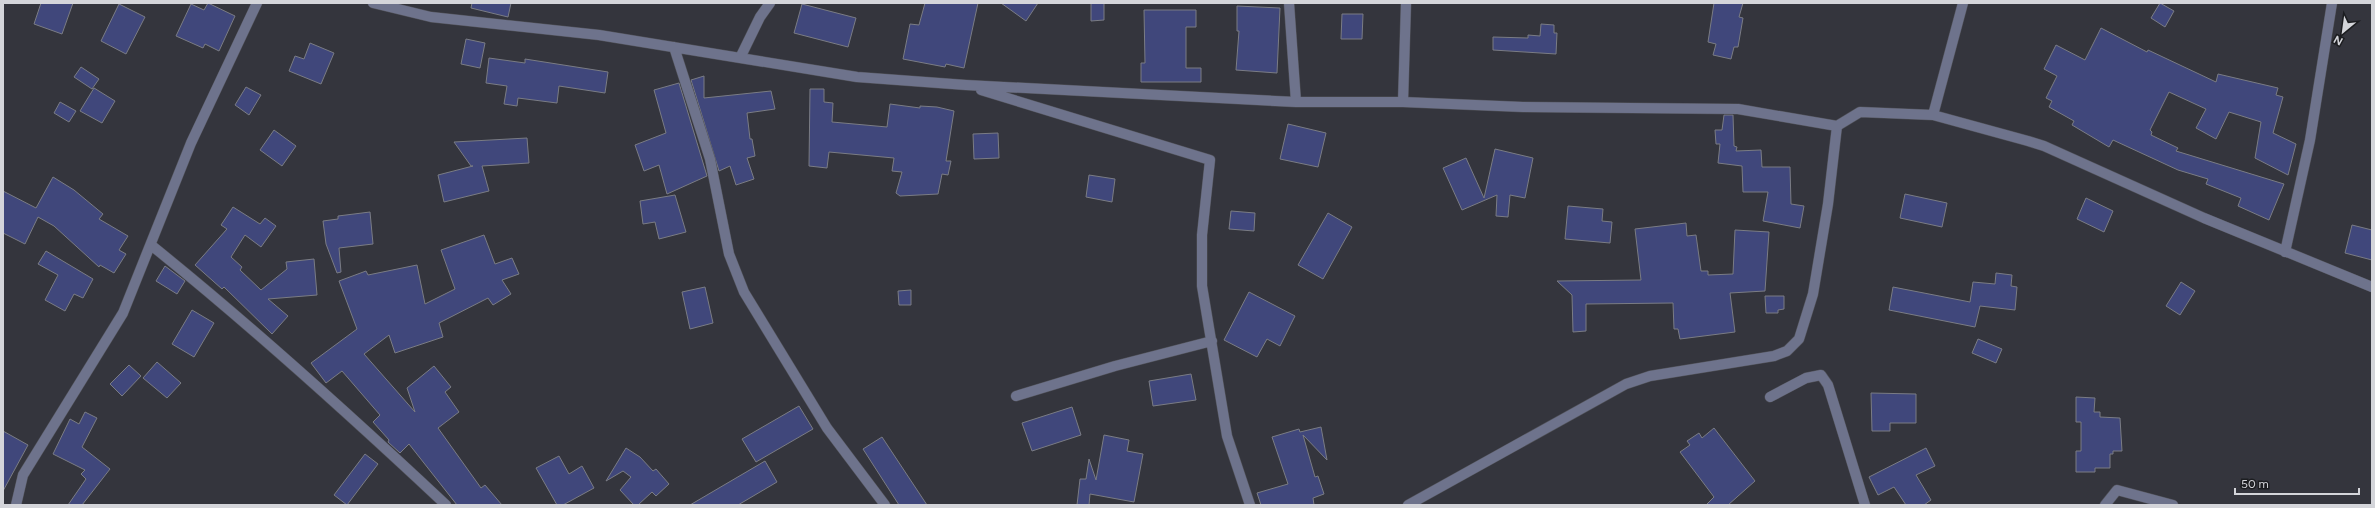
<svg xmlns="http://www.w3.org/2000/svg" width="2375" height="508" viewBox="0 0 2375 508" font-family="Figtree,sans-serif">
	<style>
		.building { fill: #40477b; stroke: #7a7c84 }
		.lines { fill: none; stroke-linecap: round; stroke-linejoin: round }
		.minor-casing { stroke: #515259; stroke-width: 11 }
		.minor { stroke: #6e738c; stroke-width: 10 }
	</style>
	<rect width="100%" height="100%" fill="#34353d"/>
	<path class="building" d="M41,3H73L62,34L34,24Z
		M208,3L235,16L219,51L205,44L203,48L176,36L191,4L204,10Z
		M472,3H511L508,17L471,8Z
		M925,3H978L964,68L946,64L945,67L903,59L910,24L919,25Z
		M1001,3H1038L1026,21Z
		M1091,3H1104V20L1091,21Z
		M1714,3H1743L1739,17L1743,18L1738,47H1734L1731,59L1713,55L1716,44L1708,42Z
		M2160,3L2174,11L2165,27L2151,18Z
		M119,4L145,17L126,54L101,41Z
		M802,4L856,18L848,47L794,33Z
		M1237,6L1280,8L1277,73L1236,70L1239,31H1237Z
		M1144,10H1196V27H1186V68H1201V82H1141V63H1145Z
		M1342,14H1363L1362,39H1341Z
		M1541,24L1554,25V33H1557L1556,54L1493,50V37L1528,38V35L1540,36Z
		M2101,28L2147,52L2148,50L2216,82L2218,74L2278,88L2276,95L2283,97L2273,133L2296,144L2288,175L2255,158L2261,122L2229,112L2216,139L2196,128L2206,109L2169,92L2150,130L2152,132L2151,135L2178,148L2176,151L2284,184L2269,220L2238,206L2241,198L2206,184L2208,179L2178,170L2113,140L2109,147L2072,125L2074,121L2049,107L2052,101L2046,98L2057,76L2044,69L2056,45L2085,60Z
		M466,39L485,43L480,68L461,64Z
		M310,43L334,53L321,84L289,71L295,56L304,59Z
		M489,58L525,63V59L608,72L605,93L559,86L557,103L518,98L517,106L504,104L507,86L486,83Z
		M81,67L99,79L92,89L74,77Z
		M704,76V98L771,91L775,109L747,113L750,139H752L755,156L747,158L754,179L736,185L730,166L719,171L691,80Z
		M679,83L707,176L667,194L659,165L644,171L635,145L666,133L654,90Z
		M246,87L261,95L249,115L235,105Z
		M94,88L115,101L102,123L80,111Z
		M810,89H824V102L833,103L832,122L887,127L890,104L920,108V106L937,107L954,111L946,161H951L948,175L942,174L938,194L900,196L896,193L902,172L892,171L894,158L829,152L827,168L809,166Z
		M60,102L76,111L69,122L54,113Z
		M1724,115H1733L1734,146L1737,147L1736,151L1761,150L1762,167H1790L1791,204L1804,206L1800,228L1763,221L1768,192H1743L1742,166L1718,163L1720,144H1716L1715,130H1722Z
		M1288,124L1326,133L1318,167L1280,159Z
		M274,130L296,146L282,166L260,150Z
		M998,133L999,158L974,159L973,134Z
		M527,138L529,163L482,166L489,191L444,202L438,175L473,166H471L454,142Z
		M1495,149L1533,158L1525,198L1510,195L1508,217L1496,216L1497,195L1462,210L1443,168L1466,158L1484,198Z
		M1089,175L1115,179L1112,202L1086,197Z
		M53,177L74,190L103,214L99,219L128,236L119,250L126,254L114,273L100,265L99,267L54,226L38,217L25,244L3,233V191L36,208Z
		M1905,194L1947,203L1942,227L1900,218Z
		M675,195L686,232L659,239L655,222L643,224L640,201Z
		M2086,198L2113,211L2104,232L2077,219Z
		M1568,206L1603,209L1602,221L1612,222L1610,243L1565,239Z
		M233,207L260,224L265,218L276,226L261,247L245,235L231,257L242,267L240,270L261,290L287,269L286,262L314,259L317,295L268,299L288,316L272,334L224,287L222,289L195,265L227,229L221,225Z
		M1231,211L1255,213L1254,231L1229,229Z
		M370,212L373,244L339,248L341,272L337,273L326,244L323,221L338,219V216Z
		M1328,213L1352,227L1323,279L1298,265Z
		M1686,223L1687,236L1696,235L1701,271H1708V275L1733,274L1735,230L1769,232L1765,291L1730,293L1735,332L1680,339L1678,329H1674L1673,303L1586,304V331L1573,332L1572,295L1557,281L1641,280L1635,229Z
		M2352,225L2372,230V260L2345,253Z
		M484,235L495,264L512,258L519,274L502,280L511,294L493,305L488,298L439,323L443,337L395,353L389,335L364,354L415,412L407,388L434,366L451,387L445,392L459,412L438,428L481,488L485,485L502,505H457L409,444L400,453L388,442L389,440L373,422L380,415L342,371L326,383L311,363L357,329L339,281L366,271L368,275L417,265L425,304L455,289L441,250Z
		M46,251L93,279L83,298L74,294L65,311L45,300L58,275L38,264Z
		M165,266L185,281L177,294L156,281Z
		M1996,273L2012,275L2011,286L2017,287L2015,310L1980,306L1975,327L1889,310L1893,287L1970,302L1973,282L1995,284Z
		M2181,282L2195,291L2180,315L2166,306Z
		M705,287L713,323L690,329L682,292Z
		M911,290V305H899L898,291Z
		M1249,292L1295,316L1280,346L1267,339L1257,357L1224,340Z
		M1765,296H1784V309L1778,310V313H1766Z
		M192,310L214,323L194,357L172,344Z
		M1978,339L2002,349L1996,363L1972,353Z
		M157,362L181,383L167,398L143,378Z
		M129,365L141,376L122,396L110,384Z
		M1191,374L1196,400L1153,406L1149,381Z
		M1871,393L1916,394V423H1890V431H1872Z
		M2076,397L2095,398L2094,412H2100V417L2120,418L2122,451H2113V454H2110V468H2095V472H2076V451H2081V422H2076Z
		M799,406L813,429L756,462L742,439Z
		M1072,407L1081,435L1032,451L1022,423Z
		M85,412L97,418L82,447L110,469L82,505H68L86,479L81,474L85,470L53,454L70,419L79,424Z
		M1321,427L1327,460L1303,435L1315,477L1318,476L1324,494L1313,498L1314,505H1261L1257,493L1288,484L1272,437L1299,429L1300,432Z
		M1714,428L1755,481L1728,505H1706L1714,497L1680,452L1690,445L1687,441L1699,433L1702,438Z
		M3,431L28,445L3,491Z
		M1104,435L1129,440L1127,451L1143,454L1134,502L1090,494L1089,505H1077L1080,479H1086L1089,459L1096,480Z
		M882,437L927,505H899L863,449Z
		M626,448L640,457L653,471L656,469L669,484L656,496L652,492L638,505H634L620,490L631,477L623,471L606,481Z
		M1926,448L1935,466L1916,475L1931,500L1924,505H1906L1894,487L1878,495L1869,477Z
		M365,454L378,464L347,505L334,495Z
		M559,456L569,474L582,466L594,488L563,505H557L536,468Z
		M765,461L777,482L738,505H690Z"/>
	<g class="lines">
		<g class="minor-casing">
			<path id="minor" d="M373,3L431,17L599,35L857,77L966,85L1296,102H1403L1523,107L1738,109L1837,126L1860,112L1933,115L2028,141L2044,146L2204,218L2372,287
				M1289,3L1296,102
				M674,47L710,159L729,254L744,292L827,428L885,505
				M740,58L760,17L770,3
				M981,90L1210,160L1202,235V286L1227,436L1250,505
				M1403,102L1406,3
				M1933,115L1963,3
				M151,245C253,327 350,415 446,505
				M2285,252L2310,140L2332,3
				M1016,396L1115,366L1212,341
				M1770,397L1806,378L1821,375L1828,385L1865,505
				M16,505L23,475L123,313L191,143L257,3
				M1408,505L1626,384L1650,376L1774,356L1787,351L1799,339L1813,294L1828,204L1837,126
				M2105,505L2117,490L2173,505"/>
		</g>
		<use href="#minor" class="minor"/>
	</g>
	<rect width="2375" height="508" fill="none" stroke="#d4d5da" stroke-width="8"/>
	<g transform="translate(2343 32) rotate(209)" stroke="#1c1d20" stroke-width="3" paint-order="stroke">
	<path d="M0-3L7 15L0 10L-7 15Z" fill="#d4d5da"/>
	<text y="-6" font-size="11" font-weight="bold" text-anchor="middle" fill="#d4d5da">N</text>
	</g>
	<path d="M2235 488v6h124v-6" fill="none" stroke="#d4d5da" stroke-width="2"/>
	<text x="2241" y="488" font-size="12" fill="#d4d5da" stroke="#1c1d20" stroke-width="3" paint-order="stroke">50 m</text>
</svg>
